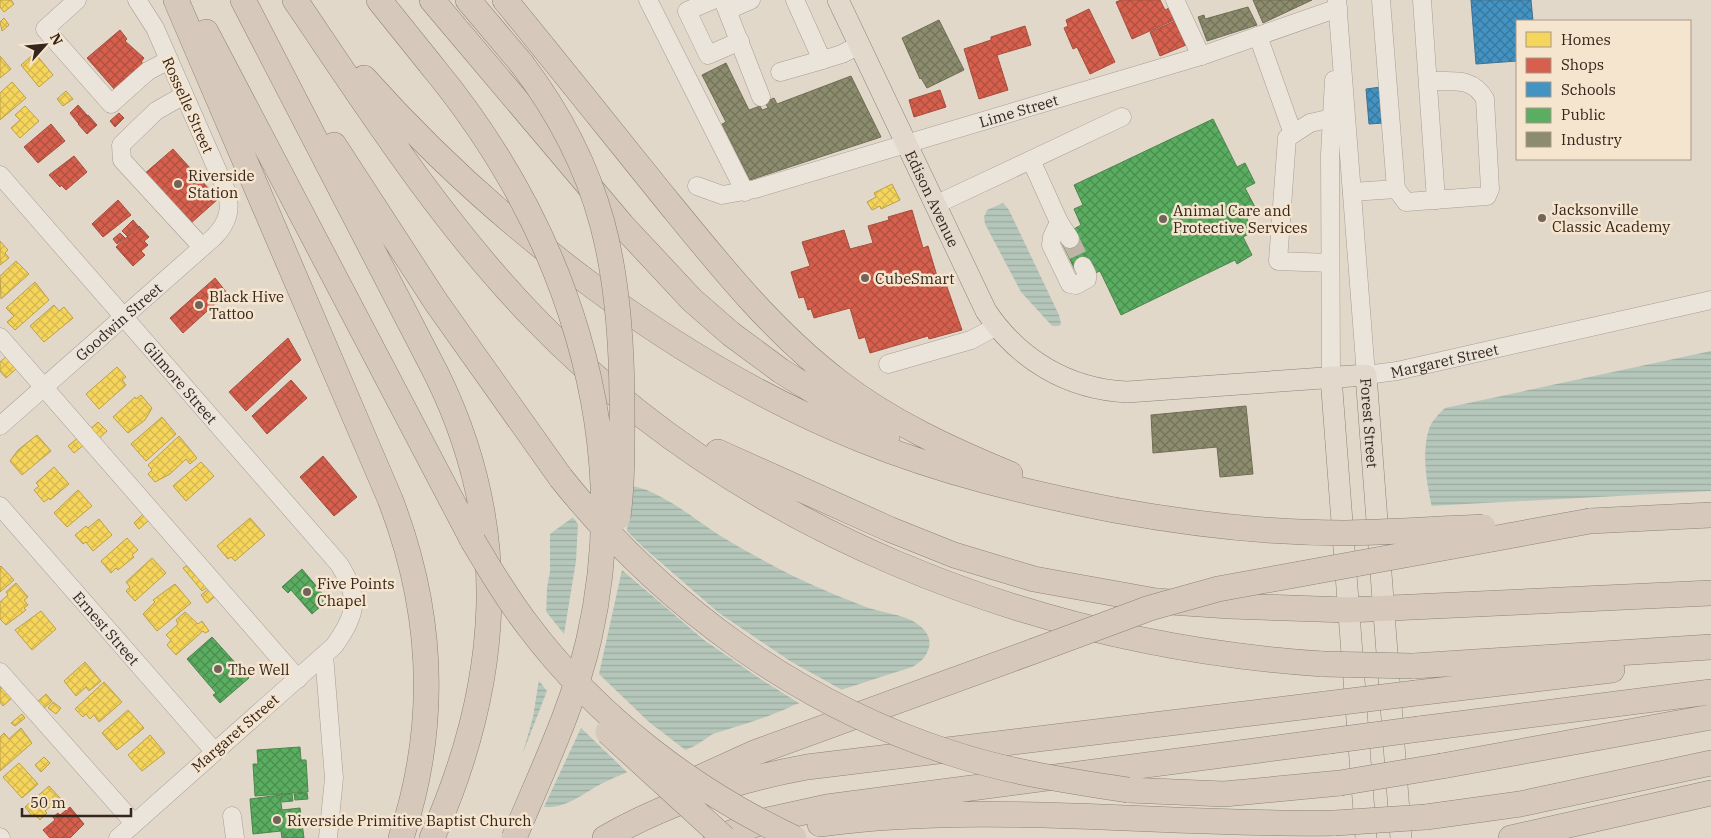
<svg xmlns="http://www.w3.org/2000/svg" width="1711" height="838" viewBox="0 0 1711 838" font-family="'IBM Plex Serif',serif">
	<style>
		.water { fill: url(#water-rules) }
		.pier { fill: #e2d8ca }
		.homes { fill: url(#homes-cross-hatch); stroke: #bca049 }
		.shops { fill: url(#shops-cross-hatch); stroke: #a64e3e }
		.schools { fill: url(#schools-cross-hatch); stroke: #3f7291 }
		.public { fill: url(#public-cross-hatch); stroke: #4f854c }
		.industry { fill: url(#industry-cross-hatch); stroke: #726d55 }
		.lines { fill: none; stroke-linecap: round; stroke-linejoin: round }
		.minor-tunnel { stroke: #bfb4a7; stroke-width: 18; stroke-dasharray: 18 9; stroke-linecap: butt }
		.minor-casing { stroke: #a79d93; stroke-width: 19 }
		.major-casing { stroke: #8c837a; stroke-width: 22 }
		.highway-casing { stroke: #8c837a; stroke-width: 26 }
		.minor { stroke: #eae4db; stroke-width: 18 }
		.major { stroke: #e2d9cc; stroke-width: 21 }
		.highway { stroke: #d6c8ba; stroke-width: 25 }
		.highway-bridge-casing { stroke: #8c837a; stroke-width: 26; stroke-linecap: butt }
		.highway-bridge { stroke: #d6c8ba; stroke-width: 25 }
		.poi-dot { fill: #726459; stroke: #f5e5ce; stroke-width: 2 }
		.labels { text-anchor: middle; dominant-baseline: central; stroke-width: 5; stroke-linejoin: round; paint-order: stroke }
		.street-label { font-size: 15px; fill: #35251c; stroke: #f5e5ce }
		.poi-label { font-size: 15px; fill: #35251c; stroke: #f5e5ce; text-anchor: start }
	</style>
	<defs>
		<pattern id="water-rules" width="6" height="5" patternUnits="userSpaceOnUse" patternTransform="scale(1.25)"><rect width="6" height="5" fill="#b5c6ba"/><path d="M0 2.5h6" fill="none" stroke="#9caa9f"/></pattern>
		<pattern id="homes-cross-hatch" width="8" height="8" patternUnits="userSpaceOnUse" patternTransform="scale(1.25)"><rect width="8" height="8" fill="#f6d55c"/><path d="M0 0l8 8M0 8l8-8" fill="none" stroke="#d4b74f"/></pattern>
		<pattern id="shops-cross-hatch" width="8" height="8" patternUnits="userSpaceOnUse" patternTransform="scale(1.25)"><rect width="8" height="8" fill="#d6604d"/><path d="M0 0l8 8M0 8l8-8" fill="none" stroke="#ae4f3f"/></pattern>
		<pattern id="schools-cross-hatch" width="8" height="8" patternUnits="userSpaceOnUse" patternTransform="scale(1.25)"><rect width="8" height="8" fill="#4393c3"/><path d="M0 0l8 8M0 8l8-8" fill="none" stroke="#39789e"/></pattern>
		<pattern id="public-cross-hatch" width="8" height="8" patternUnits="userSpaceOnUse" patternTransform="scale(1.25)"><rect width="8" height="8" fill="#5aae61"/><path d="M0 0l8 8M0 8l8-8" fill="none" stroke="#4b8d4f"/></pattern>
		<pattern id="industry-cross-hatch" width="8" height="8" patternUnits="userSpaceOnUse" patternTransform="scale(1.25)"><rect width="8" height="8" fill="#8c8c6e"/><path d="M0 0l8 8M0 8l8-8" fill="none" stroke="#73725a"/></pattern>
	</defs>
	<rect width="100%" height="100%" fill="#e2d8ca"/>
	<path class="water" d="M1003,203L1009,210L1059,315L1061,324L1059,326H1052L1021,292L985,224L984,217L987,210Z
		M1711,351V516L1432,508C1427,484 1421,454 1429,429C1432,420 1439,414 1445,408Z
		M626,485C656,487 693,518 719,535C747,552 776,568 806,582C825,591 846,599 866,607C884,614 912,614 925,631C936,645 925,661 912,667L794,705C770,717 742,725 716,733C710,734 699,745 690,748C662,760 632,769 605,782C584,792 568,809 543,807L521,760L533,717L540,673L546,618L547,588L550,571V534L576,515Z"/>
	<path class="pier" d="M631,483L627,531L643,547L719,613L790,661L844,691L802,705L759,678L704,640L622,570L599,674L649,722L688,752L630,775L581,728L543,809L534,806L522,790L518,770L519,763L547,691L536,677L544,609L564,634L576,561L578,524L571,515L587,499Z
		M1711,491V518L1468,534L1439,522L1429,506Z"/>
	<path class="homes" d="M0,0H11L14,4L4,12L0,7Z
		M4,18L9,25L2,31L0,22Z
		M35,53L53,75L39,87L21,65Z
		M0,56L11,69L0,78Z
		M12,82L26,98L0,120V93Z
		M66,91L73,99L63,106L57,99Z
		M25,106L39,121L20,138L11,128L20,120L15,115Z
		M892,184L900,200L881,209L880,206L872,210L867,202L876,197L874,193Z
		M0,241L8,250L5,253L9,258L0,265Z
		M16,261L29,274L1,299L0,276Z
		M35,282L49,300L15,330L7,322L14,316L6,308Z
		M54,305L59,311L64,307L73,318L44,342L30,326Z
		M7,356L17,368L6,378L0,371V362Z
		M117,367L126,377L122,380L126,385L99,409L86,394Z
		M141,395L152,408L145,420L128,433L113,417L135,397L136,399Z
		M162,417L176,434L146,461L131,444Z
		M98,422L107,431L96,441L87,432Z
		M37,435L51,451L22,475L10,461L18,450Z
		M179,436L197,458L190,464L186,459L170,474L155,482L148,474L152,470L148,465Z
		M79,437L85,444L74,453L68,446Z
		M201,462L214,476L186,501L173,486Z
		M54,467L69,484L50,500L49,498L44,502L34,490L39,486L36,483Z
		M78,490L92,506L67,527L54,513Z
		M143,514L149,520L139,529L134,523Z
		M250,518L265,535L235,561L231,557L228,559L217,546Z
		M99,519L112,535L93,551L86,542L83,544L75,535L86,526L88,528Z
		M127,538L138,550L132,555L134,557L118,570L116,568L111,573L101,561Z
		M152,558L166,573L135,601L126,591L130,587L126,582Z
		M188,565L208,587L202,591L183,568Z
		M1,566L14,580L0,592V567Z
		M16,583L28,597L24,600L28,605L24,608L26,610L6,625L0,619V602L8,595L6,592Z
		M175,584L191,603L157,631L143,614L155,602L153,600Z
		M210,588L217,595L207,603L201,595Z
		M41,611L56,629L32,650L15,630Z
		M185,612L198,624L202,621L209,631L205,633L203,631L176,655L167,645L171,640L166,635L178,624L176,620Z
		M85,662L101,681L89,691L86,687L76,696L64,681Z
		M104,682L122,702L99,722L94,715L90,719L86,714L83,717L75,709Z
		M4,685L14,696L3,706L0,702V688Z
		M46,694L52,701L41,711L35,704Z
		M53,702L61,708L56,714L48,708Z
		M128,710L144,728L117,750L102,733Z
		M22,714L25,718L15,726L11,723Z
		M21,728L32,743L0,771V737L4,733L9,739Z
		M150,735L165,753L142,771L128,755Z
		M44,757L50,763L41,772L35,765Z
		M19,763L38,784L22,798L3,777Z
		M49,786L60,798L45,811L47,813L40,820L34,814L32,816L25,807Z"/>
	<path class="shops" d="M1121,0H1160L1165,10L1169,8L1174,20L1132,39L1116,2Z
		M1089,9L1115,62L1090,74L1077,47L1073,49L1064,28L1068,26L1066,20Z
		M1175,21L1186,45L1160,56L1150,32Z
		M1025,26L1031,45L997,55L1008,90L979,99L964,49L991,40V37Z
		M120,30L127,39L125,41L144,58L141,62L144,64L135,72L133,69L134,73L125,81L123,78L124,82L115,90L87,58Z
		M940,90L946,107L914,117L909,100Z
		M78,105L87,115L78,123L70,113Z
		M119,113L124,118L115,127L110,121Z
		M88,115L97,125L87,134L78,124Z
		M51,124L65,141L38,163L24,147Z
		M173,149L218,199L190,224L143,175Z
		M74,156L87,172L66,190L61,185L60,187L49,175Z
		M118,200L131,215L103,237L92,224Z
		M912,210L923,248L928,246L940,286L946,284L962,330L929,339L928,336L870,353L865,337L859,339L850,308L814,318L811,309L808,310L804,297L799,298L791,272L810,266L802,242L844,230L850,249L873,243L868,226L889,220L888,217Z
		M133,220L138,226L127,236L122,231Z
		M139,226L149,237L144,241L148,245L141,251L145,255L133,266L116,247Z
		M120,233L125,238L117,244L113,239Z
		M215,278L227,293L183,333L170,318Z
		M288,338L301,360L246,411L229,392Z
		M291,380L307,398L267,434L252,416Z
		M323,456L357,497L334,516L300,477Z
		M70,807L84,824L70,838H50L43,830L55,820L53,817L58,813L60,815Z"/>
	<path class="schools" d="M1471,0H1531L1533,21H1517V61L1476,64Z
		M1381,87L1384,123L1369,124L1366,89Z"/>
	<path class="public" d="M1213,119L1237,167L1245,163L1255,183L1245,188L1255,207L1244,212L1253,232L1243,237L1252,255L1237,264L1235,260L1121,315L1100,271L1093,274L1088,263L1075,270L1062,243L1075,236L1072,230L1081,225L1074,209L1083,205L1074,185Z
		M302,569L328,600L312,614L291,590L288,593L282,587Z
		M212,637L249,678L220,703L213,695L216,693L187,659Z
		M300,747L301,760H306L308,792L255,796L253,764H258L257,750Z
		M307,793L308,799L295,800L294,794Z
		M281,794H292L293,801L282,802Z
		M280,795L282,810L300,808L304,838H282L281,831L253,834L250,799Z"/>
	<path class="industry" d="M1253,0H1312L1263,23Z
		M1248,7L1257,25L1207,41L1198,17L1204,15L1205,19Z
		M939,20L964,70L927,88L921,78L920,79L902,38Z
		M726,63L749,110L760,106L762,110L768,108L765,102L774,98L777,104L851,76L881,137L750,180L722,124L726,122L702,75Z
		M1246,406L1253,474L1220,477L1217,447L1153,453L1151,415Z"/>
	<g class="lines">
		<path class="minor-tunnel" d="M1070,239L1083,266"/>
		<g class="minor-casing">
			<g id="minor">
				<path d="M77,0L45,29L111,104L148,71L169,60"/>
				<path d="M648,0L745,192"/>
				<path d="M713,0L687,11L708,55L740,41"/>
				<path d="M723,0L761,97"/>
				<path d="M795,0L822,60L842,54L859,45"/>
				<path d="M1175,0L1201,56"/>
				<path id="s1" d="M1337,0L1366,375L1397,371L1711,300"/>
				<path d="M1381,0L1396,189L1406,202L1487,196L1490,189L1485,99C1472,76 1452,82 1428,81"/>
				<path d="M1422,0L1436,200"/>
				<path d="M728,10L751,0"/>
				<path d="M1258,36L1293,134"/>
				<path d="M780,72L822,60"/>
				<path d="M184,95L156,111L121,145L122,160L202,247"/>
				<path d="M1031,160L1059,222L1052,237L1051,245L1070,284L1076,285L1087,279V274L1083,266"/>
				<path id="s2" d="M0,175L339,564C361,598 356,616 334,646L118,838"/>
				<path id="s3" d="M697,186L722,195L755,189L1201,56L1338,8"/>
				<path d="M1352,192L1396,189"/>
				<path d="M935,205L1122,117"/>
				<path d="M1059,222L1070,239"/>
				<path d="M1330,263L1278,261L1287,138L1310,123L1332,118"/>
				<path d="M0,337L298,679"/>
				<path d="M888,364L971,340L997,326"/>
				<path d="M1331,377L1330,155L1334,80"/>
				<path id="s4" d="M0,426L214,237C228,223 232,209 226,190L155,28L137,0"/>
				<path id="s5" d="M0,506L214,751"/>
				<path d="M324,655L334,778L328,838"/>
				<path d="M0,672L134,823"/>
				<path d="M232,816L235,838"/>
				<path d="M0,837L1,838"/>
			</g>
		</g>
		<g class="major-casing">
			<g id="major">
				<path id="s6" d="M838,0L986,311C1019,360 1068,389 1127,392L1366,375L1401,838"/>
				<path d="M1331,377L1366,838"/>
			</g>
		</g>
		<g class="highway-casing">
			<path id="highway" d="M176,0L390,499C433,610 439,724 401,838
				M243,0L437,375C513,530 501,683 432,838
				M295,0C369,109 442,223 534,318C738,530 1033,645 1323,664
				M379,0L432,66
				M432,0L622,225L692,300L731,334L781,371L887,436
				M468,0L522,64
				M505,0C560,67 614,135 669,203C722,268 773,332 840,383C891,422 951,450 1010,474
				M206,32L473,541
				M364,78C496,226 677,365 862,440C943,473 1028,493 1114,510
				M334,145L436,302L561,478
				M718,452L889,529L954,555L1034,579L1156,601L1229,606L1348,610L1711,593
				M1590,521L1711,515
				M1413,666L1711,647
				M1416,693L1612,670
				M1419,729L1711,692
				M1442,766L1711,717
				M675,789L754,753L1034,651
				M1128,790L1224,794L1340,783
				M1426,817L1520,804L1711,763
				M820,824C992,801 1163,826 1335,823
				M605,838C668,802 736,780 807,767L1326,704
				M716,838L768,820L827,807L1329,741
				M1511,838L1711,793"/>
		</g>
		<use href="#minor" class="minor"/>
		<use href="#major" class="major"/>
		<use href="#highway" class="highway"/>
		<g class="highway-bridge-casing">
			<path id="highway-bridge" d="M522,64C603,171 621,268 622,399C622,439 623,478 618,517
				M432,66C564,226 636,433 589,639C573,708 541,773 514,838
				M561,478C662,604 796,703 951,753C1008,772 1068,781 1128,790
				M1114,510C1190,524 1268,533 1345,533C1391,532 1437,529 1483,527
				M473,541C490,570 508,600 529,627C597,717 692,790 794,838
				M1034,651L1150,608L1218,589L1590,521
				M1323,664L1413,666
				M1326,704L1416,693
				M608,732L724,838
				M1329,741L1419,729
				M1340,783L1442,766
				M1335,823L1426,817"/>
		</g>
		<use href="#highway-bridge" class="highway-bridge"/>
	</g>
	<g class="poi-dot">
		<circle cx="178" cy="184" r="5"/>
		<circle cx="1542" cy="218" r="5"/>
		<circle cx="1163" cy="219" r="5"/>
		<circle cx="865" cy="278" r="5"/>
		<circle cx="199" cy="305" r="5"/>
		<circle cx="307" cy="592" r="5"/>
		<circle cx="218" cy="669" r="5"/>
		<circle cx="277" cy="820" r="5"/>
	</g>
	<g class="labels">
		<g class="street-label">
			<text transform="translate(188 105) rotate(66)">Rosselle Street</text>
			<text stroke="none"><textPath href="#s3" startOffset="335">Lime Street</textPath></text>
			<text stroke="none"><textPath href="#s6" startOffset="220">Edison Avenue</textPath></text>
			<text stroke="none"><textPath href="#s4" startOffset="158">Goodwin Street</textPath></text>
			<text stroke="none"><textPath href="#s1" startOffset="456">Margaret Street</textPath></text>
			<text stroke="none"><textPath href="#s2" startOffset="275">Gilmore Street</textPath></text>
			<text stroke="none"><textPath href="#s6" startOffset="801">Forest Street</textPath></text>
			<text stroke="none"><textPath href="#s5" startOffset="162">Ernest Street</textPath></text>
			<text transform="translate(235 733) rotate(-41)">Margaret Street</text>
		</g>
		<g class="poi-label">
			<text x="188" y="175">Riverside<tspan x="188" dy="17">Station</tspan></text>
			<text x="1552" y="209">Jacksonville<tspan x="1552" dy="17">Classic Academy</tspan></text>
			<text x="1173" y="210">Animal Care and<tspan x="1173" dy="17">Protective Services</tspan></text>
			<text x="875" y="278">CubeSmart</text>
			<text x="209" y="296">Black Hive<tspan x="209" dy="17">Tattoo</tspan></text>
			<text x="317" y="583">Five Points<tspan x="317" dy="17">Chapel</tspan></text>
			<text x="228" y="669">The Well</text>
			<text x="287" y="820">Riverside Primitive Baptist Church</text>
		</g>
	</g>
	<rect x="1516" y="20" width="175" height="140" fill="#f5e5ce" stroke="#a89887"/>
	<rect x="1526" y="32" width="25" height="15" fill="#f6d55c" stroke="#a89887"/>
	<text x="1561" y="45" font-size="15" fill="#35251c">Homes</text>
	<rect x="1526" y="58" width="25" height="15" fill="#d6604d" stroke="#a89887"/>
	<text x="1561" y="70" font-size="15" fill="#35251c">Shops</text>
	<rect x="1526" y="82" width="25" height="15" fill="#4393c3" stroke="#a89887"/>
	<text x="1561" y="95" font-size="15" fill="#35251c">Schools</text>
	<rect x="1526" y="108" width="25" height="15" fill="#5aae61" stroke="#a89887"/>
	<text x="1561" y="120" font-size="15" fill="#35251c">Public</text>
	<rect x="1526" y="132" width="25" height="15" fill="#8c8c6e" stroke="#a89887"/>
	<text x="1561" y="145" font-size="15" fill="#35251c">Industry</text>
	<g transform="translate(45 45) rotate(63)" stroke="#f5e5ce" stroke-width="4" paint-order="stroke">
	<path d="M0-4L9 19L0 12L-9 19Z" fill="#35251c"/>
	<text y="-8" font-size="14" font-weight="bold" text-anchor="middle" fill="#35251c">N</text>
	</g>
	<path d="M22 808v8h109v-8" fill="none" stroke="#35251c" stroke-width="2.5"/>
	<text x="30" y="808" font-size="15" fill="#35251c" stroke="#f5e5ce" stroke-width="4" paint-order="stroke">50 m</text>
</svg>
